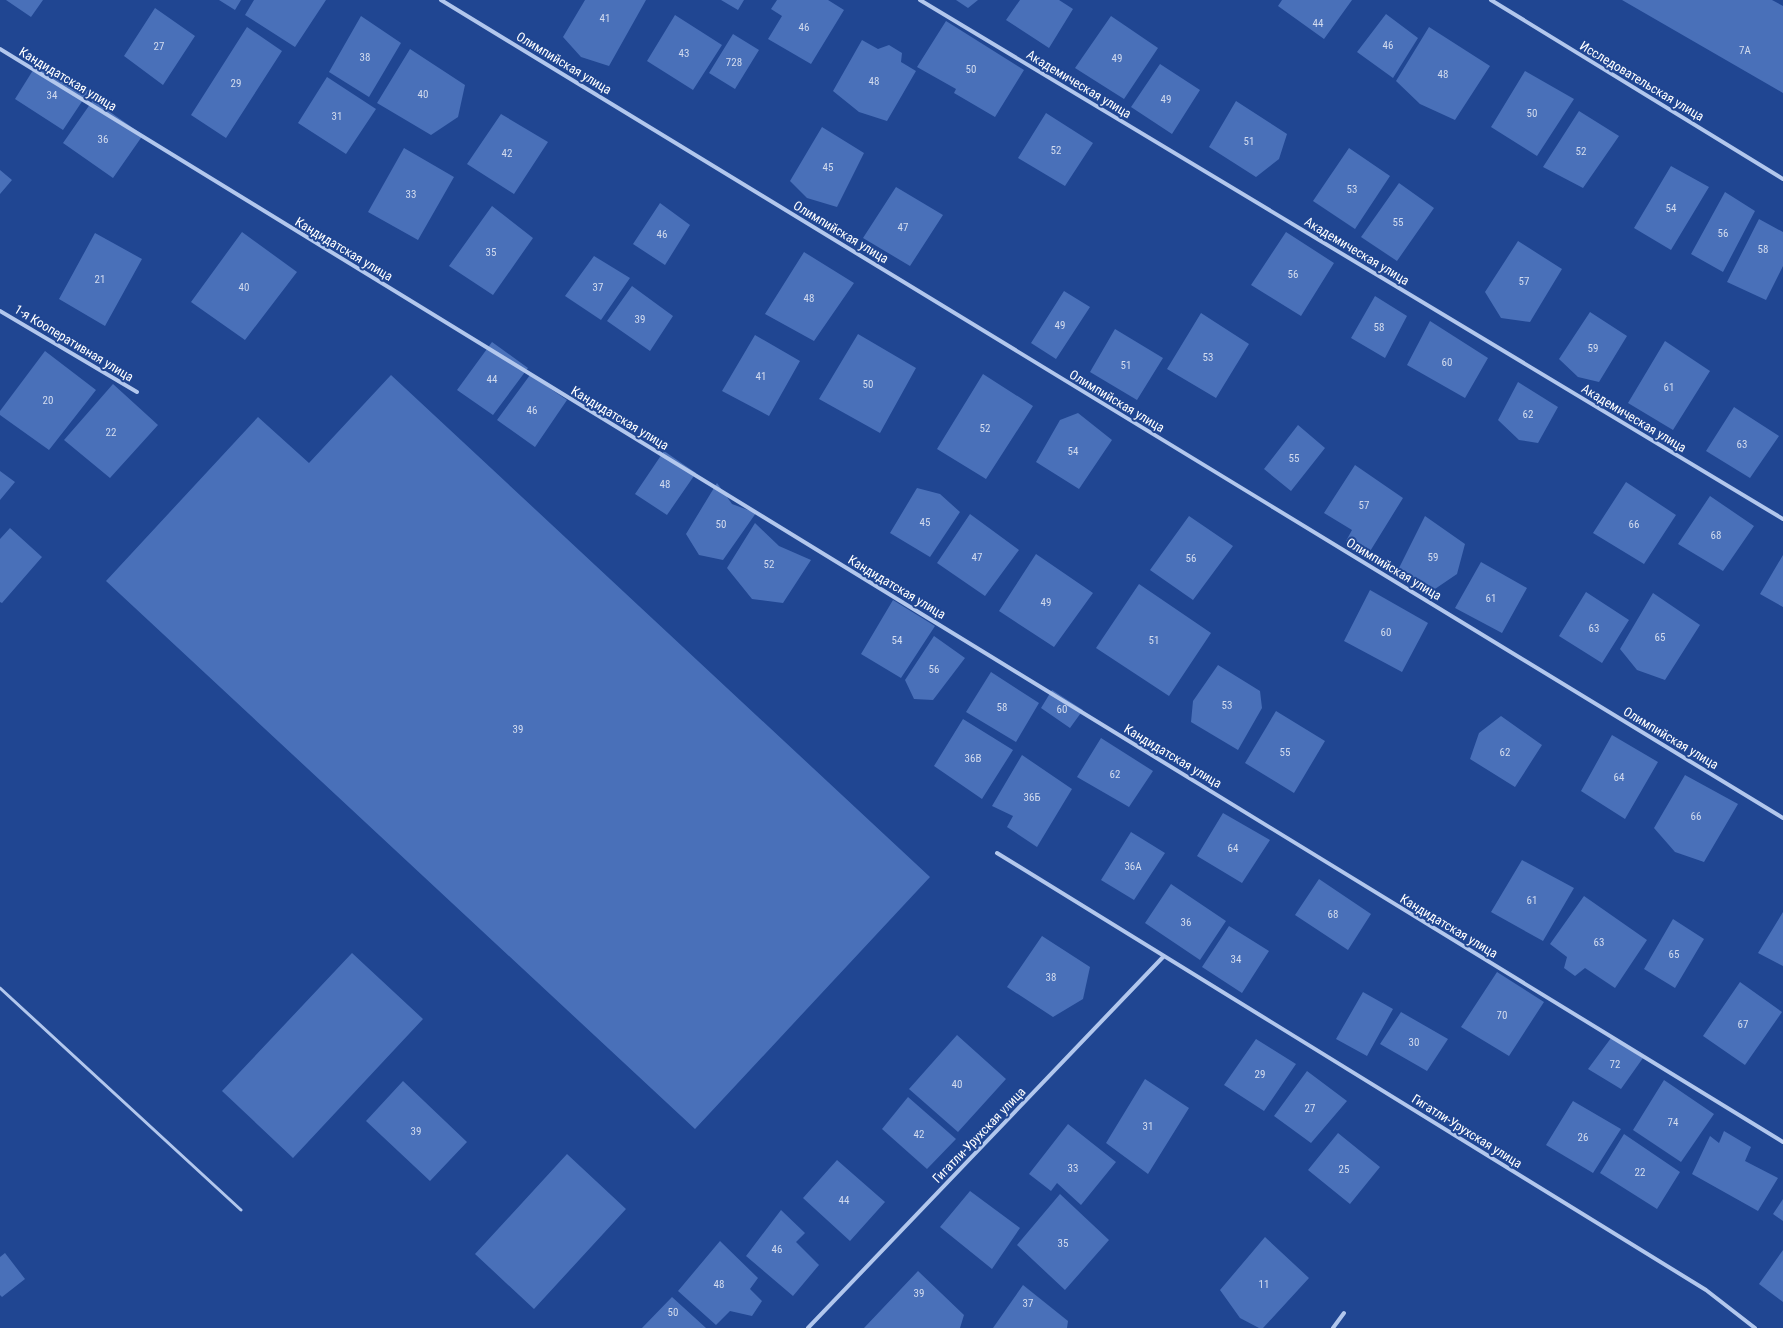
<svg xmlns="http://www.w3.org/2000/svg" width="1783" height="1328" viewBox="0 0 1783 1328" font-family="'Roboto Condensed',sans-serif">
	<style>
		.building { fill: #4970b9 }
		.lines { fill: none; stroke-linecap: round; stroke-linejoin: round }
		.service { stroke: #b2c7ed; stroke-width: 3 }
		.minor { stroke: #b2c7ed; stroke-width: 4 }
		.labels { text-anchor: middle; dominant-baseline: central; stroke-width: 4; stroke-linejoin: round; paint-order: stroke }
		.number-label { font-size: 11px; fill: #d2dbee }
		.street-label { font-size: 13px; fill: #fff; stroke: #204692 }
	</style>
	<rect width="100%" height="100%" fill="#204692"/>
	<path class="building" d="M6,0H43L31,17Z
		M219,0H241L235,10Z
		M254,0H326L295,47L245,15Z
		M585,0H646L609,66L581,57L563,37Z
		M721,0H744L738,10Z
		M777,0H828L844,10L811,64L768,39L782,16L771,9Z
		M956,0H978L968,8Z
		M1020,0H1059L1073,9L1049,48L1006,20Z
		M1282,0H1352L1324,39L1278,6Z
		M1622,0H1772L1783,6V93Z
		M155,8L195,36L163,85L124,56Z
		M1386,14L1418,38L1393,78L1357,52Z
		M675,15L722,45L693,90L647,61Z
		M361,16L401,43L369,97L329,72Z
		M1111,16L1158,48L1124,99L1075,68Z
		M946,21L1024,70L995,117L954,93L956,89L917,67Z
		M247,27L282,51L226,138L191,115Z
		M1429,27L1490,66L1455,120L1420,104L1396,81Z
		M733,34L759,50L735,89L709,73Z
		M862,40L878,49L889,45L902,53L901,62L916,71L887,121L859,112L833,91Z
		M410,49L465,85L458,117L431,135L377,103Z
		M40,59L89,91L63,130L15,99Z
		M1160,64L1200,90L1172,134L1131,107Z
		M1525,71L1574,99L1537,156L1491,127Z
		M327,77L376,109L346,154L298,123Z
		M93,100L143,135L113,178L63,143Z
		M1236,101L1287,134L1279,159L1256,177L1209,147Z
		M1579,111L1619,136L1583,188L1543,167Z
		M1046,113L1093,143L1065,186L1018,158Z
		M501,114L548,142L514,194L467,164Z
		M822,127L864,153L837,207L807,198L790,181Z
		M404,148L454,177L418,240L368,212Z
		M1349,148L1390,176L1355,229L1313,201Z
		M1671,166L1709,187L1671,250L1634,228Z
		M0,170L12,180L0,194Z
		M1399,183L1434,208L1397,261L1361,237Z
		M896,187L943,215L910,266L863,238Z
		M1725,192L1755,211L1723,272L1691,254Z
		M660,203L690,225L665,265L633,244Z
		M492,206L533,238L493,295L449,266Z
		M1759,219L1783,232V266L1766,300L1727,282Z
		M242,232L297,272L245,340L191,302Z
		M1286,232L1334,263L1301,316L1251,285Z
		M95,233L142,259L105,326L59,299Z
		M1518,241L1562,269L1530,322L1501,318L1485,292Z
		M804,252L854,283L814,341L765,314Z
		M594,256L630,278L601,320L565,296Z
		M632,286L673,316L650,351L607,321Z
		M1064,291L1090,307L1056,359L1031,343Z
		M1375,296L1407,316L1385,358L1351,338Z
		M1590,312L1627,336L1599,382L1578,377L1559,359Z
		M1201,313L1249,344L1216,398L1167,369Z
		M1430,321L1488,358L1465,398L1407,365Z
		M1115,329L1163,358L1137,400L1090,372Z
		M858,334L916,368L880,433L819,399Z
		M755,335L800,361L769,416L722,391Z
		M1665,341L1710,371L1673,430L1628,403Z
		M492,342L528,368L493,415L457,390Z
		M45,351L96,390L49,450L0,415V411Z
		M983,374L1033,406L986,479L937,449Z
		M391,375L930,877L695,1129L106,581L258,417L309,463Z
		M530,375L567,400L535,447L497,420Z
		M1518,382L1558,407L1538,443L1519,440L1498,420Z
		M113,384L158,425L110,478L64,440Z
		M1734,407L1779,436L1750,478L1706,451Z
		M1078,413L1112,440L1079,489L1036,462L1060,420Z
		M1298,425L1325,448L1291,491L1264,469Z
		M664,451L696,473L667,515L635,494Z
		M1355,465L1403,498L1369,553L1346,541L1352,530L1324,513Z
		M0,471L15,482L0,500Z
		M1626,482L1676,515L1644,564L1593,533Z
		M717,483L732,504L756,513L723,560L699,555L686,534Z
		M917,488L940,494L960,512L930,557L890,533Z
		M1710,496L1754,526L1723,571L1678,544Z
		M970,514L1019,550L985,596L937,563Z
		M1189,516L1233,546L1193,600L1150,570Z
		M1425,516L1465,544L1457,574L1432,591L1398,570Z
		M755,523L779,546L811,560L783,603L752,599L727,568Z
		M10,528L42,557L2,603L0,602V539Z
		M1036,554L1093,593L1054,647L999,611Z
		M1783,555V607L1760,594Z
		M1481,562L1527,588L1502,633L1455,608Z
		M1139,584L1211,633L1169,696L1096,648Z
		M1370,590L1428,623L1402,672L1344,641Z
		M1586,592L1629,620L1602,663L1559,636Z
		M1653,593L1700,625L1665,680L1637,670L1620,649Z
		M893,600L935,626L901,678L861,654Z
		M934,636L965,658L933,700L914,699L905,680Z
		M1218,665L1260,691L1262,708L1238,750L1191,722L1193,701Z
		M991,672L1039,703L1016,742L966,712Z
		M1052,690L1083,710L1070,728L1041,708Z
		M1276,711L1325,741L1294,793L1245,763Z
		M1501,716L1542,745L1515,787L1470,759L1479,733Z
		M963,719L1013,750L982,799L934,766Z
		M1612,735L1658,762L1625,819L1581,791Z
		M1101,738L1153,771L1129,807L1077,777Z
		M1022,755L1072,789L1037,847L1007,827L1013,816L992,806Z
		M1685,775L1738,804L1704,862L1675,852L1654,828Z
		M1223,813L1270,840L1242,883L1197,856Z
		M1131,832L1165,853L1134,900L1101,880Z
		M1522,860L1574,888L1543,941L1491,912Z
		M1319,879L1371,914L1348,950L1295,915Z
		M1171,884L1226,921L1200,960L1145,923Z
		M1584,896L1647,940L1615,988L1585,968L1575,976L1564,968L1567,957L1550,944Z
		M1783,912V966L1758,953Z
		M1673,919L1704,939L1675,988L1644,969Z
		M1229,926L1269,951L1242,993L1202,967Z
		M1042,936L1090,967L1083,999L1053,1017L1007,987Z
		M352,953L423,1019L293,1158L222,1091Z
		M1497,972L1544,1002L1509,1056L1461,1027Z
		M1740,982L1782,1012L1745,1065L1703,1036Z
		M1363,992L1393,1009L1367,1056L1336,1039Z
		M1401,1012L1448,1039L1427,1071L1380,1044Z
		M957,1035L1006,1079L958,1132L909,1089Z
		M1611,1038L1643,1058L1621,1089L1588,1069Z
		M1256,1039L1296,1064L1264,1111L1224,1085Z
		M1307,1071L1347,1101L1311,1143L1274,1116Z
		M1145,1079L1189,1108L1148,1174L1106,1143Z
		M1664,1080L1714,1114L1681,1162L1633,1130Z
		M403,1081L467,1142L430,1181L366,1121Z
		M908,1097L956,1139L927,1169L882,1129Z
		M1573,1101L1621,1129L1593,1173L1546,1145Z
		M1068,1124L1116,1162L1081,1205L1057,1183L1051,1191L1029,1174Z
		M1724,1131L1751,1147L1745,1161L1778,1178L1758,1211L1692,1174L1710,1136L1719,1143Z
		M1338,1133L1380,1167L1350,1204L1308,1170Z
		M1624,1134L1680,1172L1657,1209L1600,1173Z
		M567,1154L626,1209L534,1309L475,1254Z
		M837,1160L885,1202L850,1241L803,1198Z
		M970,1191L1020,1228L992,1269L940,1227Z
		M1060,1194L1109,1240L1065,1290L1017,1245Z
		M1783,1199V1221L1773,1214Z
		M781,1210L805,1233L796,1242L819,1265L793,1296L746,1256Z
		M1265,1237L1309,1278L1263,1328H1259L1240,1318L1220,1290Z
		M720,1241L758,1278L750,1289L762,1301L752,1316L730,1311L716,1325L678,1291Z
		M1783,1250V1302L1759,1284Z
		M5,1253L25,1279L2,1297L0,1295V1257Z
		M918,1271L964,1315L960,1328H864Z
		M1023,1285L1068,1321L1067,1328H993Z
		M672,1297L706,1328H642Z"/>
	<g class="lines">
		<path class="service" d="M0,988L241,1210"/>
		<path class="minor" d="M441,0L1783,818
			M920,0L1783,519
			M1491,0L1783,179
			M0,49L1783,1142
			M0,311L137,392
			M997,853L1706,1290L1755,1328
			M808,1328L1164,956
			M1333,1328L1344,1313"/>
	</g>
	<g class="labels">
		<g class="number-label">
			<text x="605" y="18">41</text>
			<text x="1318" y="23">44</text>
			<text x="804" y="27">46</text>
			<text x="1388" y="45">46</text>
			<text x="159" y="46">27</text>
			<text x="1745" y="50">7А</text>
			<text x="684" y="53">43</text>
			<text x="365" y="57">38</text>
			<text x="1117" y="58">49</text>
			<text x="734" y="62">728</text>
			<text x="971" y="69">50</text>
			<text x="1443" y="74">48</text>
			<text x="874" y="81">48</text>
			<text x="236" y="83">29</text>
			<text x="423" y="94">40</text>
			<text x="52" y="95">34</text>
			<text x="1166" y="99">49</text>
			<text x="1532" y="113">50</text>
			<text x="337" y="116">31</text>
			<text x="103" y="139">36</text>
			<text x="1249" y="141">51</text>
			<text x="1056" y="150">52</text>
			<text x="1581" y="151">52</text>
			<text x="507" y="153">42</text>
			<text x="828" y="167">45</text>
			<text x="1352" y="189">53</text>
			<text x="411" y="194">33</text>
			<text x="1671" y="208">54</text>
			<text x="1398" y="222">55</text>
			<text x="903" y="227">47</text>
			<text x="1723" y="233">56</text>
			<text x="662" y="234">46</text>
			<text x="1763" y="249">58</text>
			<text x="491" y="252">35</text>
			<text x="1293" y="274">56</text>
			<text x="100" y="279">21</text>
			<text x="1524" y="281">57</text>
			<text x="244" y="287">40</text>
			<text x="598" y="287">37</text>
			<text x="809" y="298">48</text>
			<text x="640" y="319">39</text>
			<text x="1060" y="325">49</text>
			<text x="1379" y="327">58</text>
			<text x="1593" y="348">59</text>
			<text x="1208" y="357">53</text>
			<text x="1447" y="362">60</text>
			<text x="1126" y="365">51</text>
			<text x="761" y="376">41</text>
			<text x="492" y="379">44</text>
			<text x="868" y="384">50</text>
			<text x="1669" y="387">61</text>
			<text x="48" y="400">20</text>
			<text x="532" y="410">46</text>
			<text x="1528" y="414">62</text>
			<text x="985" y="428">52</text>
			<text x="111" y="432">22</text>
			<text x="1742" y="444">63</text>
			<text x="1073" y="451">54</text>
			<text x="1294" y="458">55</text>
			<text x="665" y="484">48</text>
			<text x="1364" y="505">57</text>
			<text x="925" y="522">45</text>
			<text x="721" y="524">50</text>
			<text x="1634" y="524">66</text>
			<text x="1716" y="535">68</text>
			<text x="977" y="557">47</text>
			<text x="1433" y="557">59</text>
			<text x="1191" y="558">56</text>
			<text x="769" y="564">52</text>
			<text x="1491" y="598">61</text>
			<text x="1046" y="602">49</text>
			<text x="1594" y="628">63</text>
			<text x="1386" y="632">60</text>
			<text x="1660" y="637">65</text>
			<text x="897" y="640">54</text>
			<text x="1154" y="640">51</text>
			<text x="934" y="669">56</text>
			<text x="1227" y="705">53</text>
			<text x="1002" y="707">58</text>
			<text x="1062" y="709">60</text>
			<text x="518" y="729">39</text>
			<text x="1285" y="752">55</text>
			<text x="1505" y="752">62</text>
			<text x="973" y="758">36В</text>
			<text x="1115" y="774">62</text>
			<text x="1619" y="777">64</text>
			<text x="1032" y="797">36Б</text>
			<text x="1696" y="816">66</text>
			<text x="1233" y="848">64</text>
			<text x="1133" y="866">36А</text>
			<text x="1532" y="900">61</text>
			<text x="1333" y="914">68</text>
			<text x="1186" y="922">36</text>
			<text x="1599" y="942">63</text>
			<text x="1674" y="954">65</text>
			<text x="1236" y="959">34</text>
			<text x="1051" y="977">38</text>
			<text x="1502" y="1015">70</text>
			<text x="1743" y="1024">67</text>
			<text x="1414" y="1042">30</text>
			<text x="1615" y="1064">72</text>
			<text x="1260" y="1074">29</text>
			<text x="957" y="1084">40</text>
			<text x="1310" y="1108">27</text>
			<text x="1673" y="1122">74</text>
			<text x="1148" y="1126">31</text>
			<text x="416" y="1131">39</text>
			<text x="919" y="1134">42</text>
			<text x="1583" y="1137">26</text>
			<text x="1073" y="1168">33</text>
			<text x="1344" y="1169">25</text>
			<text x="1640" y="1172">22</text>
			<text x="844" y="1200">44</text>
			<text x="1063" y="1243">35</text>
			<text x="777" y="1249">46</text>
			<text x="719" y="1284">48</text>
			<text x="1264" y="1284">11</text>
			<text x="919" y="1293">39</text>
			<text x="1028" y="1303">37</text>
			<text x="673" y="1312">50</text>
		</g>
		<g class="street-label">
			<text transform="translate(564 63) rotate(31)">Олимпийская улица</text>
			<text transform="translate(68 79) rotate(31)">Кандидатская улица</text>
			<text transform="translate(1642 81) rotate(31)">Исследовательская улица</text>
			<text transform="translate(1079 84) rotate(31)">Академическая улица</text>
			<text transform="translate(841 232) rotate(31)">Олимпийская улица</text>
			<text transform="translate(344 249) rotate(31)">Кандидатская улица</text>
			<text transform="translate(1357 251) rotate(31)">Академическая улица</text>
			<text transform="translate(74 343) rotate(31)">1-я Кооперативная улица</text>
			<text transform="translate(1117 401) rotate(31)">Олимпийская улица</text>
			<text transform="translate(620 418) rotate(31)">Кандидатская улица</text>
			<text transform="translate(1634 418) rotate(31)">Академическая улица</text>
			<text transform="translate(1394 569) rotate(31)">Олимпийская улица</text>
			<text transform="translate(897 587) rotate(31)">Кандидатская улица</text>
			<text transform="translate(1671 738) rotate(31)">Олимпийская улица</text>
			<text transform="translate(1173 756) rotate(31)">Кандидатская улица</text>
			<text transform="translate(1449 926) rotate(31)">Кандидатская улица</text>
			<text transform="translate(1467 1131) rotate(32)">Гигатли-Урухская улица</text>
			<text transform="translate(979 1135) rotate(-46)">Гигатли-Урухская улица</text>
		</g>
	</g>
</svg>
